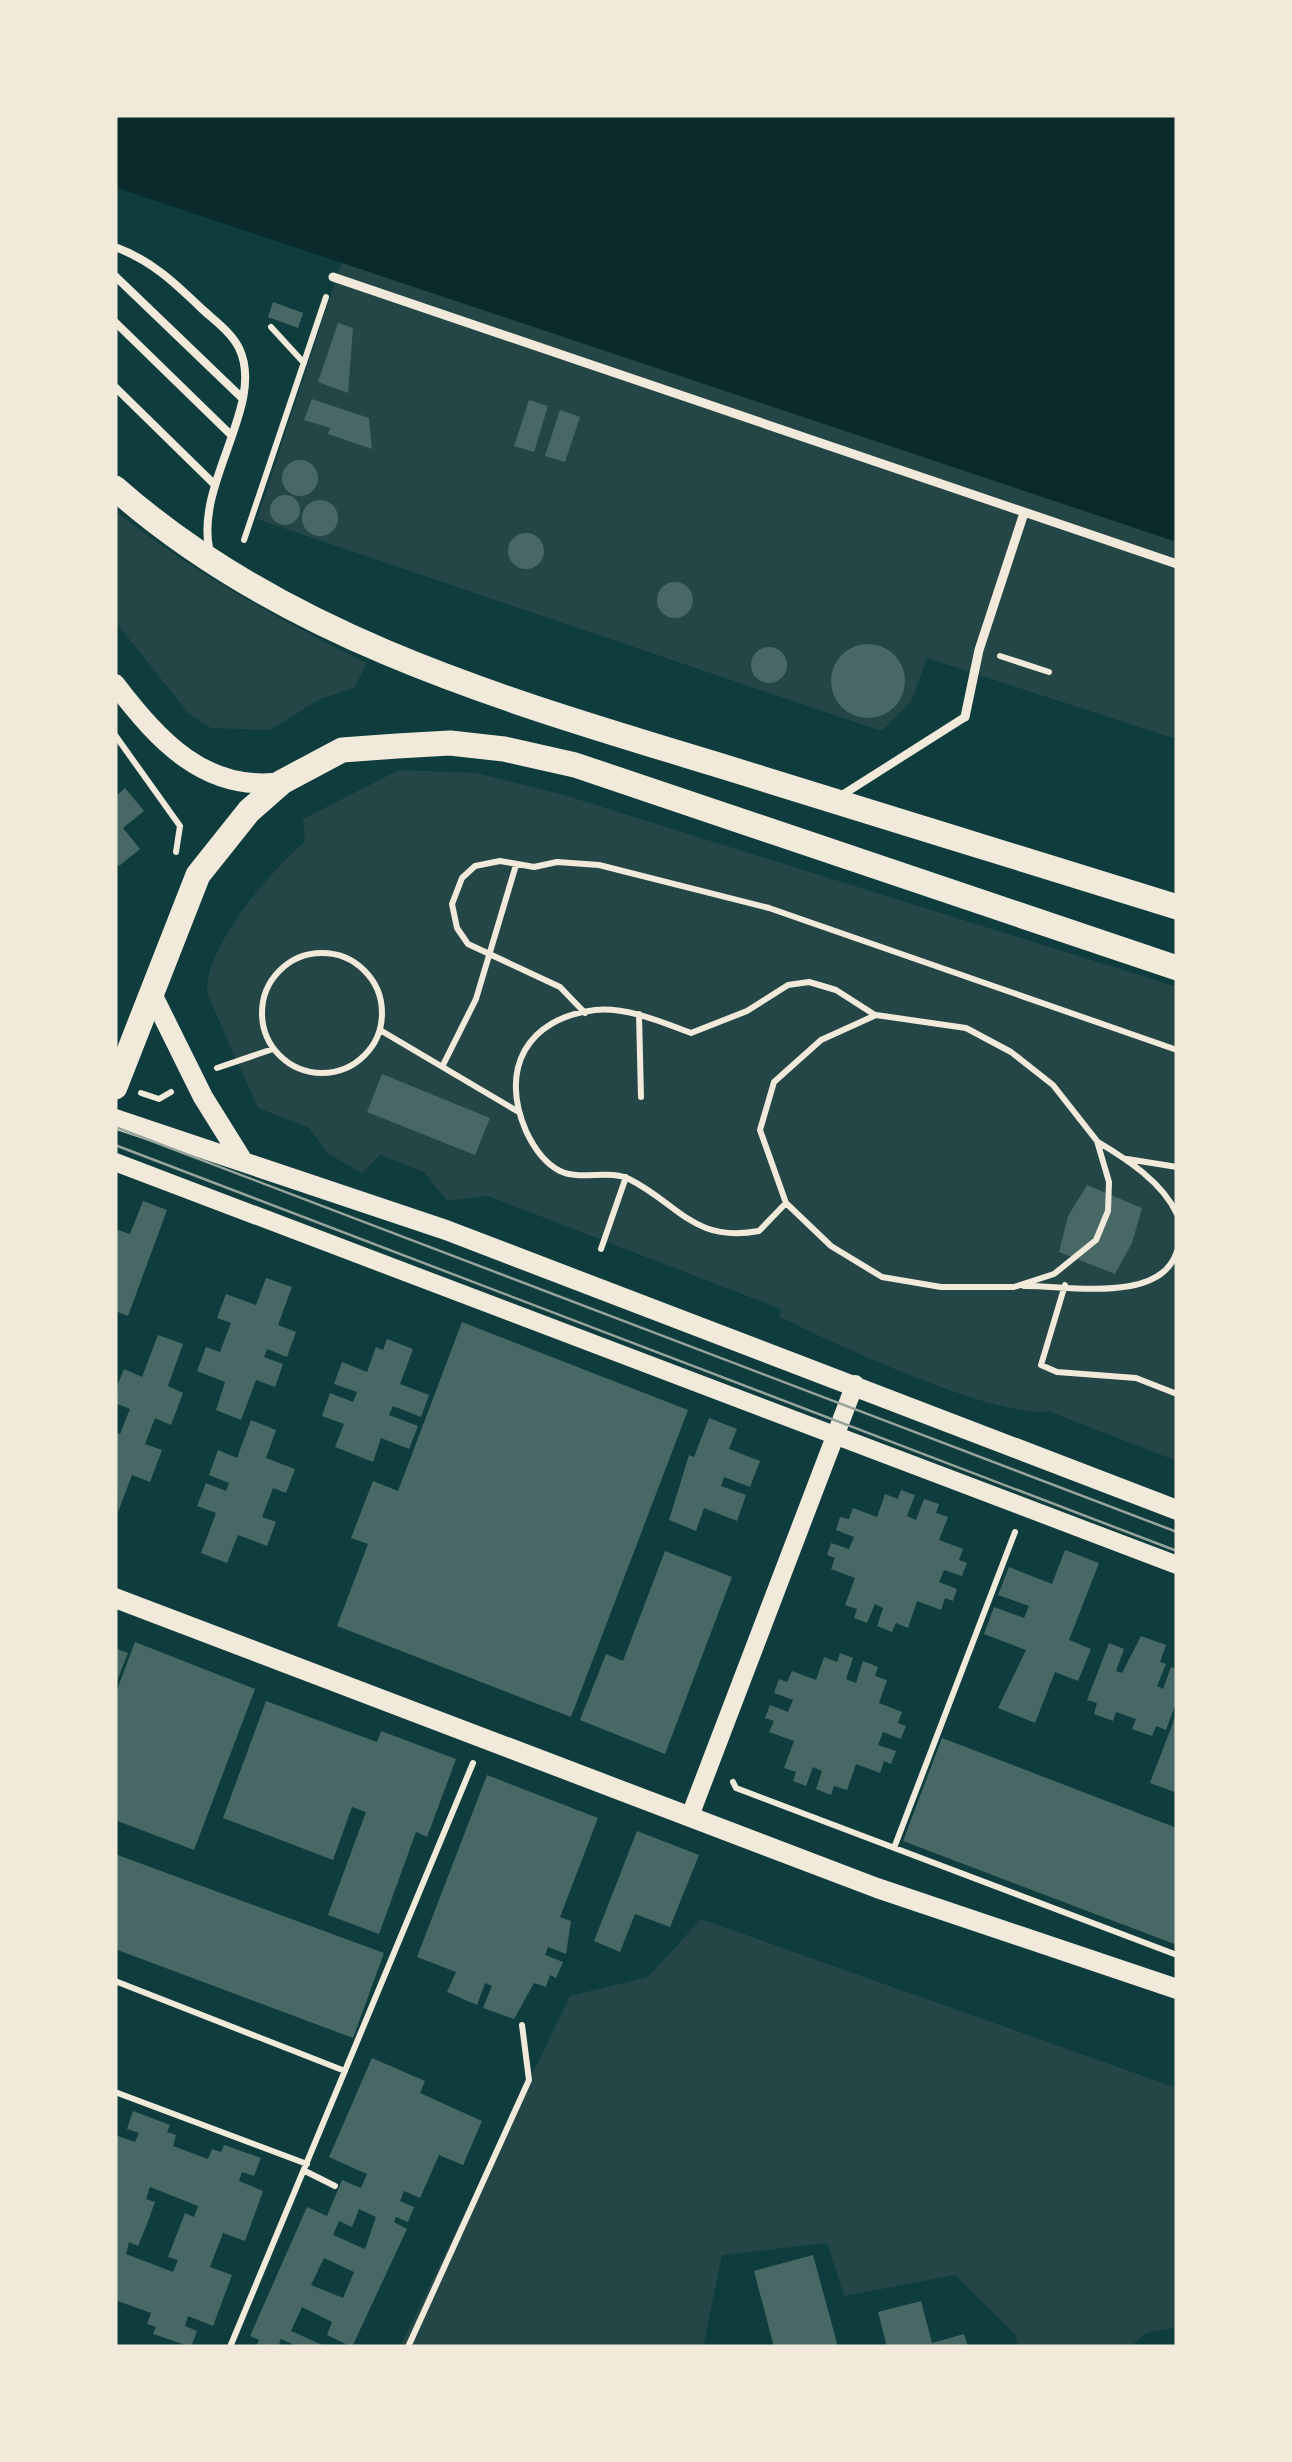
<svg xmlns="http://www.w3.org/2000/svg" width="1292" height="2462" viewBox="0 0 1292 2462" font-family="'DejaVu Sans',sans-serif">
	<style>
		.green { fill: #244646 }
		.water { fill: #0a2a2b }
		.building { fill: #486865; fill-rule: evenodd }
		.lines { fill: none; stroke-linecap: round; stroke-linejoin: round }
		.path { stroke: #f1e9da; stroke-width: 6 }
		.service { stroke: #f1e9da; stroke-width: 8 }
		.pedestrian { stroke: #f1e9da; stroke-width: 9 }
		.tertiary { stroke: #f1e9da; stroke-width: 18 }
		.secondary { stroke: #f1e9da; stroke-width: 20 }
		.primary { stroke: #f1e9da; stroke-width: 25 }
		.tram { stroke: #97a49c; stroke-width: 2.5 }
	</style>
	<rect width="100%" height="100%" fill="#0f3d3e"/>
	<path class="green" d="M342,261L1177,542L1176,739L927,658L911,702L881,731L257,519Z
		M115,511C194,573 278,619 367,663L354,688L320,699L270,730L211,728L189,714L115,621Z
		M399,770L476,773L564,795L1177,987V1461L1048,1411C1003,1421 825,1341 779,1316L781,1309L488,1196L447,1201L424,1172L380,1155L362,1173L327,1153L309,1128L258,1108L208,996C199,953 273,868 305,842L303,819Z
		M701,1919L1177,2088V2327L1146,2333L1130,2347H1018L1015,2334L955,2275L844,2296L827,2243L722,2255L703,2347H400L570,1996L648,1977Z"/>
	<path class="water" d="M115,115H1177V542L115,187Z"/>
	<path class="building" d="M273,302L303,313L298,328L268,317Z
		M338,323L353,328L348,393L318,382Z
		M312,399L369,418L372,449L328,434L330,428L304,420Z
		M529,400L548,406L534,452L514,446Z
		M560,410L580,417L565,462L545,456Z
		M282 478a18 18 0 1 1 36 0a18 18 0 1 1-36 0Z
		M270 510a15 15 0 1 1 30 0a15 15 0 1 1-30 0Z
		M302 518a18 18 0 1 1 36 0a18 18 0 1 1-36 0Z
		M508 551a18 18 0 1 1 36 0a18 18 0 1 1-36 0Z
		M657 600a18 18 0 1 1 36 0a18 18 0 1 1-36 0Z
		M831 681a37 37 0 1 1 74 0a37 37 0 1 1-74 0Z
		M751 665a18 18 0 1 1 36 0a18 18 0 1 1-36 0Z
		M125,788L144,811L123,828L140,849L119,866L115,861V797Z
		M382,1074L490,1118L475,1155L367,1112Z
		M1087,1185L1142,1208L1132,1243L1115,1274L1059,1252L1068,1216Z
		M143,1201L167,1210L128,1316L115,1311V1229L130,1234Z
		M266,1278L292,1287L278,1325L296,1332L287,1357L267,1349L264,1357L283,1364L275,1387L256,1380L241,1420L216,1410L225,1382L197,1371L206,1347L220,1352L231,1323L217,1318L226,1294L256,1305Z
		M462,1322L688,1410L571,1717L337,1626L368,1544L351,1538L373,1481L398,1491Z
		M158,1335L183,1344L168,1386L183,1393L171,1425L155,1418L145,1444L162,1450L150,1482L132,1475L118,1512L115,1432L120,1434L130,1409L115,1403V1391L124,1369L142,1377Z
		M387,1339L413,1349L400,1384L429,1395L421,1417L393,1406L389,1415L418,1426L409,1449L381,1438L373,1462L335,1447L344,1424L322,1416L330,1393L353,1402L357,1392L334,1384L342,1362L367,1372L376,1347L383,1350Z
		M709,1418L737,1429L729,1449L760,1461L750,1487L724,1477L721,1486L746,1495L737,1521L704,1508L696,1531L669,1520L689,1455L694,1457Z
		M251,1420L276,1430L266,1458L295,1469L286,1493L273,1488L262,1517L276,1522L267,1546L238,1535L227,1563L201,1553L216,1513L197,1506L206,1483L226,1491L229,1483L209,1475L218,1450L237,1458Z
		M901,1490L915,1495L907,1516L916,1520L924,1499L939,1504L936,1513L948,1517L939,1540L963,1549L959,1560L967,1563L962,1576L944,1570L939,1582L957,1589L953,1601L945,1598L941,1610L917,1601L908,1628L896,1623L892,1632L877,1626L883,1608L875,1604L867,1623L854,1618L857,1609L845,1605L855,1578L831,1569L835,1558L827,1555L831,1543L849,1549L854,1537L836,1530L840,1517L849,1519L853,1508L877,1517L885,1494L898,1499Z
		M1065,1550L1099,1563L1069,1640L1091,1649L1078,1681L1055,1672L1035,1723L998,1708L1026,1650L984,1634L994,1607L1024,1618L1029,1606L998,1595L1009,1567L1052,1584Z
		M665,1551L732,1577L665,1754L580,1720L606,1654L623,1661Z
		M1141,1636L1166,1645L1160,1662L1166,1664L1157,1686L1163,1689L1171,1667L1177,1669V1700L1166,1730L1156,1726L1152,1736L1132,1729L1136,1719L1116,1712L1113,1721L1094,1714L1097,1703L1087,1700L1109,1643L1124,1649L1116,1671L1122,1673Z
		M135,1642L255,1689L194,1850L115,1820V1695Z
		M115,1648L128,1653L115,1686Z
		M840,1653L853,1658L846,1679L856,1683L863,1661L878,1667L875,1676L887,1680L879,1703L902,1712L898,1723L906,1726L901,1739L883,1732L878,1745L896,1751L891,1764L884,1761L880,1773L856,1764L847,1790L834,1786L831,1795L816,1789L822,1771L813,1767L806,1786L793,1781L796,1772L784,1768L794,1741L769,1732L774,1721L765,1718L770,1705L788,1712L793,1700L774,1693L779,1679L787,1682L792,1671L816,1680L824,1657L837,1662Z
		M266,1701L377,1742L381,1731L456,1759L427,1837L416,1832L379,1934L328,1915L366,1812L352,1807L333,1860L223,1818Z
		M1177,1712V1793L1150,1783Z
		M942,1738L1177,1828V1945L903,1841Z
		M487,1775L598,1818L560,1917L571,1921L566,1954L548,1947L545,1955L563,1962L556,1978L550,1975L546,1987L534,1983L514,2019L483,2008L492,1986L485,1983L477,2005L447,1992L456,1972L417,1957Z
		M637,1831L699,1855L670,1927L635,1914L620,1952L594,1941Z
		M115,1854L384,1953L353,2038L115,1949Z
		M372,2058L425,2081L420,2093L482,2121L463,2165L439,2155L420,2198L404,2191L400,2201L414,2207L408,2222L396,2217L394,2222L407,2229L352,2347L327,2335L332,2322L302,2307L291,2331L327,2347H299L281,2339L278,2347H256L259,2340L250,2336L307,2207L327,2216L342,2180L361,2188L367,2174L329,2157ZM359,2209L376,2217L365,2249L333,2235L339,2221L352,2227ZM324,2258L354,2272L343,2298L311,2285Z
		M133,2111L170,2125L167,2132L176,2135L173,2146L208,2159L212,2149L221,2152L224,2145L261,2158L254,2176L242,2172L239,2181L263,2191L245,2241L223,2233L210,2267L232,2275L213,2326L188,2316L185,2326L197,2331L191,2347L153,2334L156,2327L147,2324L151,2313L115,2300V2135L135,2142L139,2133L127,2129ZM150,2187L198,2206L194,2217L185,2213L168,2257L178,2260L173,2272L126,2254L129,2242L138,2246L147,2224L155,2202L146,2199Z
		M813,2255L838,2347H774L754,2271Z
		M921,2301L932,2343L964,2334L968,2347H887L878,2312Z"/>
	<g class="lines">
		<path class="path" d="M271,327L304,363
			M244,540L326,297
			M1000,656L1049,672
			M115,735L180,826L176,852
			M262 1013a60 60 0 1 1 120 0a60 60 0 1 1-120 0Z
			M585,1013L560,987L468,944L457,928L452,904L462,878L475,866L500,861L534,867L557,862L599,865L769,908L1177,1050
			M639,1014L641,1097
			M876,1015L966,1028L1011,1052L1053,1085L1097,1141L1109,1182L1108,1211L1096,1240L1054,1274L1014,1287H941L882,1277L831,1246L786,1203L760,1130L774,1082L821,1040Z
			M380,1030L517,1111
			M443,1065L476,999L516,865
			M217,1068L273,1049
			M141,1093L159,1099L171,1092
			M1098,1142C1128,1160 1162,1182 1177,1214
			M1127,1159L1177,1167
			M786,1203L759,1231C693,1243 679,1204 629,1179C609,1169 580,1181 560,1171C544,1163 533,1146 526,1131C499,1069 527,1018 595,1010C628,1007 661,1022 691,1033L747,1011L788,985L809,982L836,990L875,1015
			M601,1249L626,1177
			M1065,1285L1041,1365L1057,1372L1136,1378L1177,1394
			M1024,1286C1066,1285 1161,1305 1177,1251
			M733,1782L736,1788L1177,1955
			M894,1848L1015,1532
			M115,1981L345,2071
			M115,2092L307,2164
			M305,2171L335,2186
			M230,2347L473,1763
			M408,2347L529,2080L522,2025"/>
		<path class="service" d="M115,247C151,260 175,283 202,309C215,321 231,332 239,348C266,404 196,481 209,548
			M115,276L242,398
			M115,322L230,434
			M115,387L213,483
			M839,797L965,717"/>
		<path class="pedestrian" d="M333,277L1177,564
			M965,717L979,650L1024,513"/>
		<path class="tertiary" d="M115,1162L1177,1565
			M690,1816L855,1384"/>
		<path class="secondary" d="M115,684C158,740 205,793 282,782
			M151,992L203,1097L241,1158
			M115,1119L446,1230L1177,1510
			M115,1598L877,1888L1177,1989"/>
		<path class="primary" d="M115,488C283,637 505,700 715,764C869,811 1023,860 1177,907
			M115,1087L198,875L249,811L282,782L342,750L397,746L450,743L504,749L575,765L1177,968"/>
		<path class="tram" d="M115,1127L1177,1532
			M115,1145L1177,1551"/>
	</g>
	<rect width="1292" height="2462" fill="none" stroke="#f1e9da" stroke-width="235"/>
</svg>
